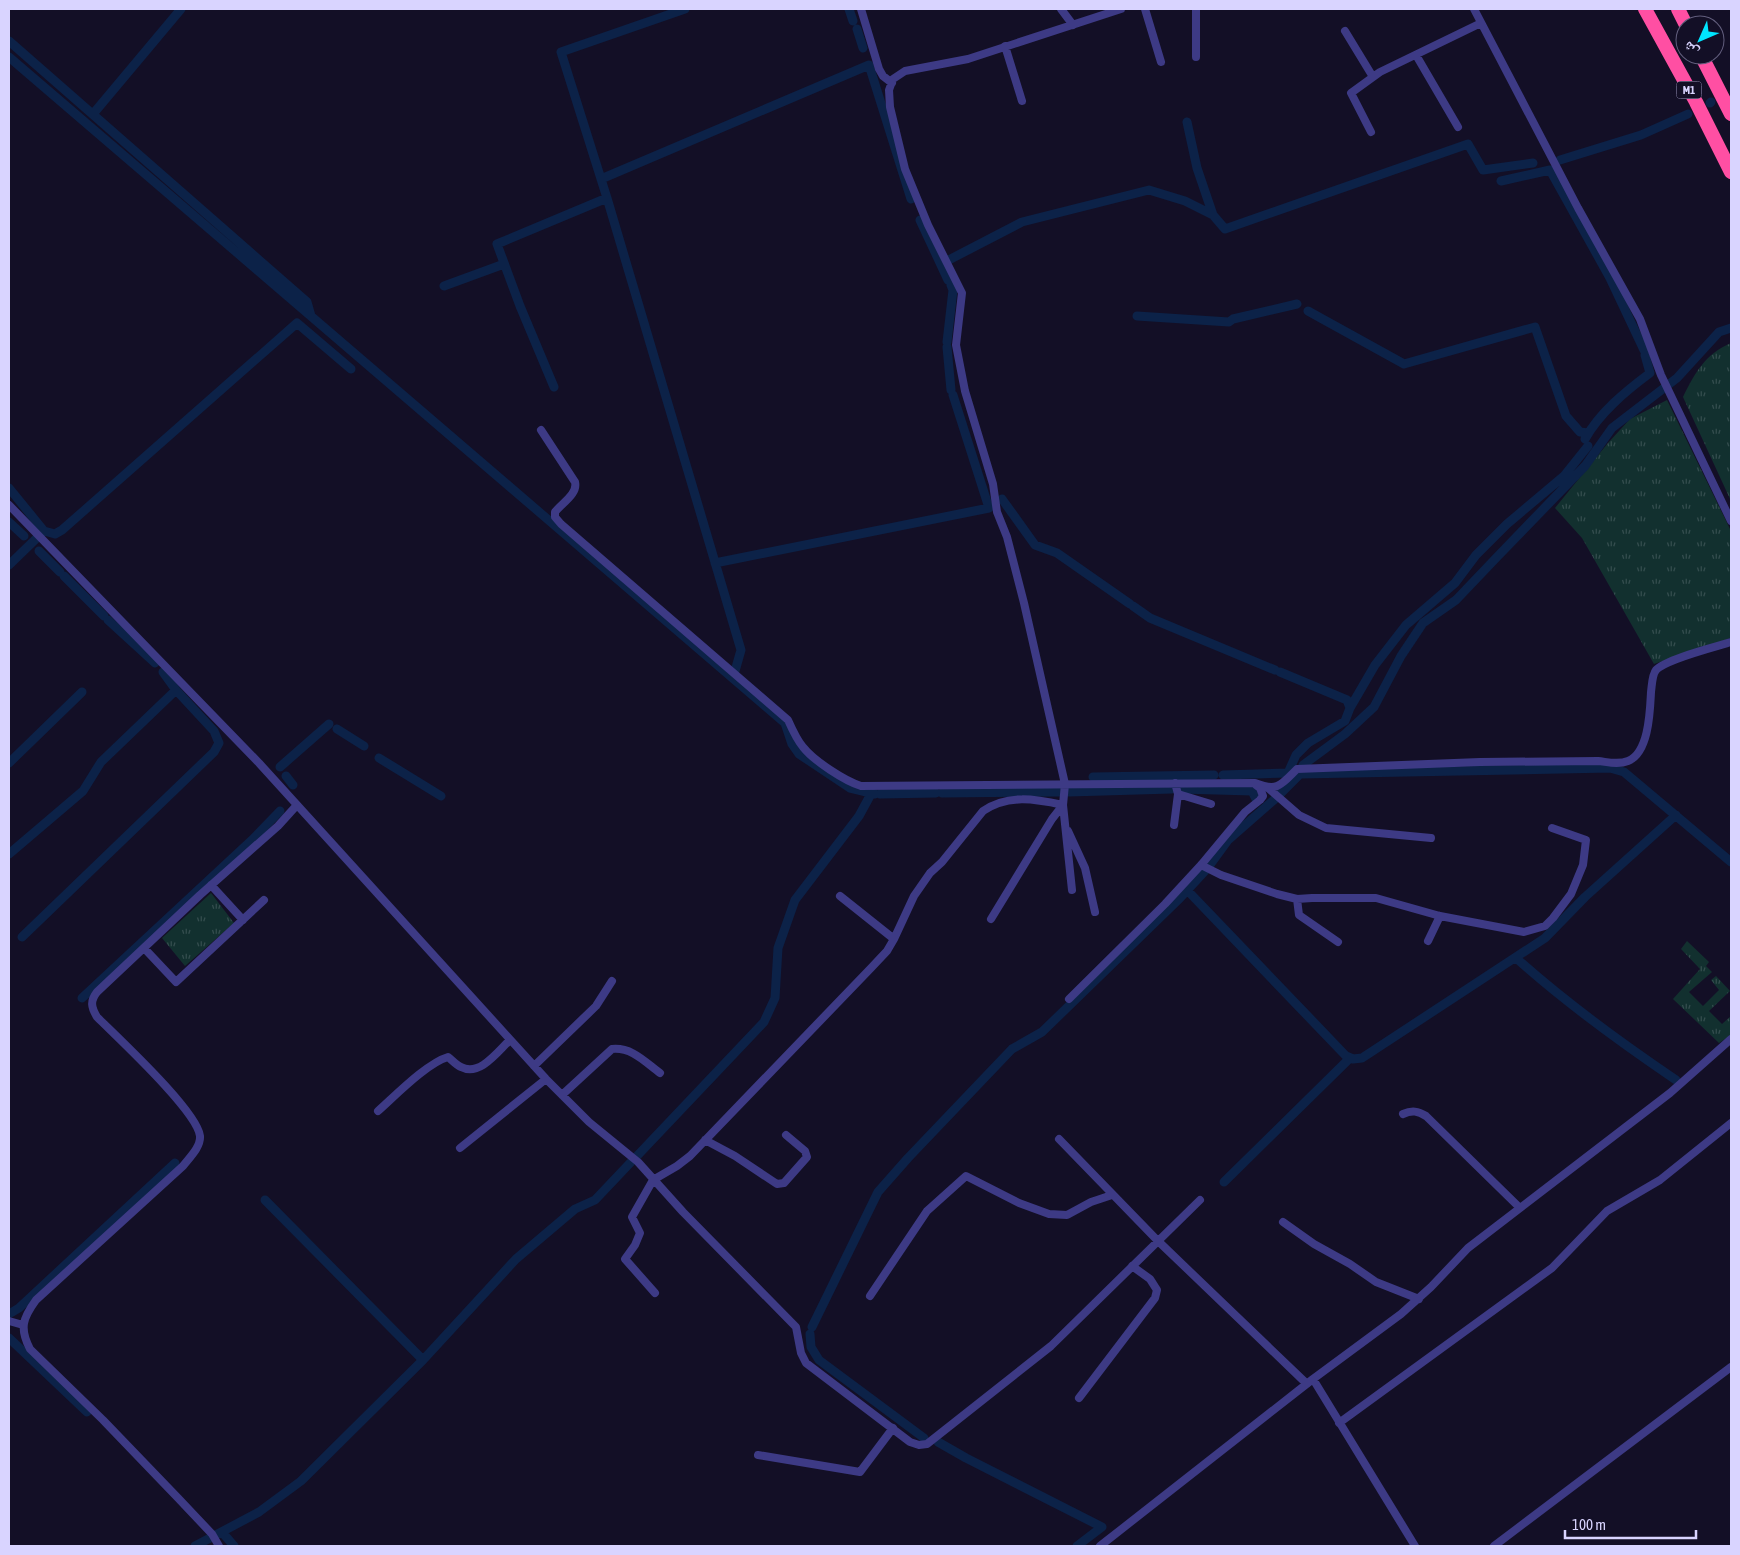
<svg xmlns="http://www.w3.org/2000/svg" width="1740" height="1555" viewBox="0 0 1740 1555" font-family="'Asap Condensed','Noto Naskh Arabic',sans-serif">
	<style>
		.grass { fill: url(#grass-tufts) }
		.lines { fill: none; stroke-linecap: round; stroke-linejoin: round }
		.canal { stroke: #0c2248; stroke-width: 9 }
		.minor { stroke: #3d3a85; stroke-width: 8 }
		.motorway { stroke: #ff4fa3; stroke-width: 14 }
		.labels { text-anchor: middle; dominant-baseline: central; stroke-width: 4; stroke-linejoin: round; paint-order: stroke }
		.shield { fill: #130f26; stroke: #9e99be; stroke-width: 1 }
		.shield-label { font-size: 11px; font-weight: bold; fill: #d9d4ff }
	</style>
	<defs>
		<pattern id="grass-tufts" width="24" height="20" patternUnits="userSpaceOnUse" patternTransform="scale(1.25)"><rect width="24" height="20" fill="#12302f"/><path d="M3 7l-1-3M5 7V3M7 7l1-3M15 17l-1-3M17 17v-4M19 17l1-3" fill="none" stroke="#344d4e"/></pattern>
	</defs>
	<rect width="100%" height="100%" fill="#130f26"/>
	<path class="grass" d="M1731,343V501L1683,397C1695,373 1705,354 1731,343Z
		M1667,400L1731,531V638L1654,664L1582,538L1555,508L1608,443L1630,419Z
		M211,893L234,923L185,966L162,938Z
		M1687,941L1709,962L1706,966L1712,972L1689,992L1703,1006L1719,990L1711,980L1716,976L1730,991L1709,1011L1722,1024L1731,1016V1035L1719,1043L1673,999L1700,969L1681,949Z"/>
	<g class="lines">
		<path class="canal" d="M849,9L853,21
			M857,29L863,48
			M9,41L307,302L311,316
			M9,57L785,723L792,744L799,754L850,788L875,794
			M1710,103L1711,102
			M93,114L181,9
			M1187,122L1197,168L1213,215
			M1560,160L1641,135L1688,114
			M601,179L869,65L911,199
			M1501,181L1550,170L1610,278L1644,350
			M607,198L561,52L685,9
			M920,220L948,280
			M941,264L1022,222L1149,190L1185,201L1213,215L1225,229L1468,144L1483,170L1533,163
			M444,286L504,264
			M1308,311L1404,364L1535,327L1566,416L1580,432L1588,433
			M1137,316L1229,322L1233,319L1297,304
			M947,342L953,290L951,285
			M947,347L951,390
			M554,387L520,306L497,244L607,198L741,650L733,678
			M1585,439C1600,412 1626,391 1650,373L1645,355
			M9,488L44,531L55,534L62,530L297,323L351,369
			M1002,499L1035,545L1057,553L1130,604
			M9,522L24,536
			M39,551L60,572
			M715,563L989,508L953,395
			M9,565L44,531
			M64,576L104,616
			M1133,606L1150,618L1275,670
			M108,620L155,663
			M1280,672L1347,700L1350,708
			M337,729L364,746
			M379,758L441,796
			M9,763L82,692
			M1303,765L1345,734L1374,707L1401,656L1423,623L1456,600L1497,557L1585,466L1612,428L1677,378L1719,332L1731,328
			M280,767L329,724
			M1223,775L1288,773L1296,755L1308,743L1345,721L1350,708L1375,665L1406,625L1455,583L1476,555L1507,524L1564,476L1588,446
			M286,776L293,785
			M1093,777L1214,775
			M1180,789L1252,791L1256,799
			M1069,792L1172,789
			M942,793L1060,792
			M880,794L936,793
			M1279,795L1300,774L1610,768L1624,772L1731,862
			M9,854L83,791L101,762L176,690
			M1209,866L1228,840L1276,798
			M1187,890L1346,1056L1353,1059L1362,1058L1545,938L1585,897L1676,815
			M22,937L214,752L219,743L214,731L176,690L163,672
			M1516,958C1566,1003 1620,1042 1676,1080
			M82,998L253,839L280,811
			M637,1156L764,1022L775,998L778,948L795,900L859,816L871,794
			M1224,1182L1350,1058
			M265,1200L423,1360
			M9,1314L19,1308L175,1163
			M812,1327L878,1192L908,1158L1012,1049L1042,1032L1180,898L1205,871
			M810,1334L811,1347L819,1360L924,1438
			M9,1338L87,1412
			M938,1442L966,1458L1102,1527L1077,1546
			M222,1532L234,1546
			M195,1546L259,1512L301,1481L423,1360L516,1259L575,1209L595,1200L631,1162"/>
		<path class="minor" d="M861,9L879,69L883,76L892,83
			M1061,9L1073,25
			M1145,9L1161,62
			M1196,9V57
			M1474,9L1578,208L1640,319L1661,375L1731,521
			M1345,31L1373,77
			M1005,46L1022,101
			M1416,55L1458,127
			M1371,132L1351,93L1380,72L1481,23
			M541,430L575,482C578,494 562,503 555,512V517L561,524L788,720C792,729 797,740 803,747C814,761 845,781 861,786L1255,783C1278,792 1281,785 1297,769L1480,762L1598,761C1608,762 1618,765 1628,761C1649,753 1650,711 1651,692C1652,685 1652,675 1656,670C1666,659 1715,647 1731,642
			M9,505L259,763L546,1079L589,1122L638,1162L683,1212L796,1327L801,1353L806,1363L910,1442L919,1445L927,1444L1051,1346L1200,1200
			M1268,788L1299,815L1326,828L1431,838
			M1178,794L1211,804
			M1174,825L1178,794L1175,783
			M1068,831L1085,868L1095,912
			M1201,865L1221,875L1277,894L1297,899L1312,898H1376L1440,916L1524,932L1545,926L1553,918L1571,894L1583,865L1586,840L1552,828
			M211,885L243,920
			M840,896L894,939
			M1297,899L1299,915L1338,942
			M991,919L1052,819L1063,805L1072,890
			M1428,941L1440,916
			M144,948L176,982L264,900
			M1069,999L1165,904L1201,865L1245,812L1260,800L1263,796L1260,788L1256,785
			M534,1066L596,1006L612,981
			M562,1095L612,1049C632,1047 645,1062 660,1073
			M378,1111C395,1096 427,1063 448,1057C452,1060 456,1065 461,1067C480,1077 498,1051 510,1040
			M1403,1114C1412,1110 1418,1111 1426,1116L1520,1208
			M1059,1139L1157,1240L1307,1384
			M705,1140L735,1156L777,1184L784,1183L807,1157L805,1151L786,1135
			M460,1148L546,1079
			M1283,1222L1314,1244L1350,1264L1376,1282L1419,1299
			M655,1293L625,1259L635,1245L640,1233L632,1217L653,1180L677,1166L690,1156L871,968L887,951L894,939L914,896L930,873L942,862L983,811C1008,794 1035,799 1063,805L1065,784L1024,603L1007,537L997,512L993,484L965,391L956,345L962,293L928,225L905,169L890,107L889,90L893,79L905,71L968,59L1121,9
			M870,1296L927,1211L966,1176L1019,1203L1049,1214L1067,1215L1091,1202L1112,1195
			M9,1321L23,1325
			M1313,1379L1415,1546
			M1079,1398L1155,1298L1157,1290L1150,1279L1132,1266
			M1339,1423L1552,1268L1607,1211L1660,1180L1731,1123
			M758,1455L860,1472L893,1428
			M219,1546L212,1534L178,1498L103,1420L30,1349C19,1328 23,1318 36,1300L183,1166C189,1158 201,1147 200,1136C197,1111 118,1038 97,1017C91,1007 90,1001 97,992L200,895L278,826L297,805
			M1100,1546L1313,1379L1401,1314L1431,1287L1468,1248L1670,1093L1731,1039
			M1494,1546L1731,1367"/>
		<path class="motorway" d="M1645,9L1696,102L1731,172
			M1678,9L1686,25
			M1701,55L1731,114"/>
	</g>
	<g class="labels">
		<rect class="shield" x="1676.5" y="81.5" width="25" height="17" rx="4"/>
		<g class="shield-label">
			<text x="1689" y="90">M1</text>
		</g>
	</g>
	<rect width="1740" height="1555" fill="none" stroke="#d9d4ff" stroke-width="20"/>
	<g transform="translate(1700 40) rotate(225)"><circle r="24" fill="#130f26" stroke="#625e7d"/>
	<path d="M0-4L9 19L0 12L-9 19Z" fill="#00e5ff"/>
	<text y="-8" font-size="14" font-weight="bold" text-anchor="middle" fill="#d9d4ff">ش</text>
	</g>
	<path d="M1565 1530v8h131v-8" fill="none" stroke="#d9d4ff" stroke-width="2.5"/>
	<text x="1572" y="1530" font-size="15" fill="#d9d4ff" stroke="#130f26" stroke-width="4" paint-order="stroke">100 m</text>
</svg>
